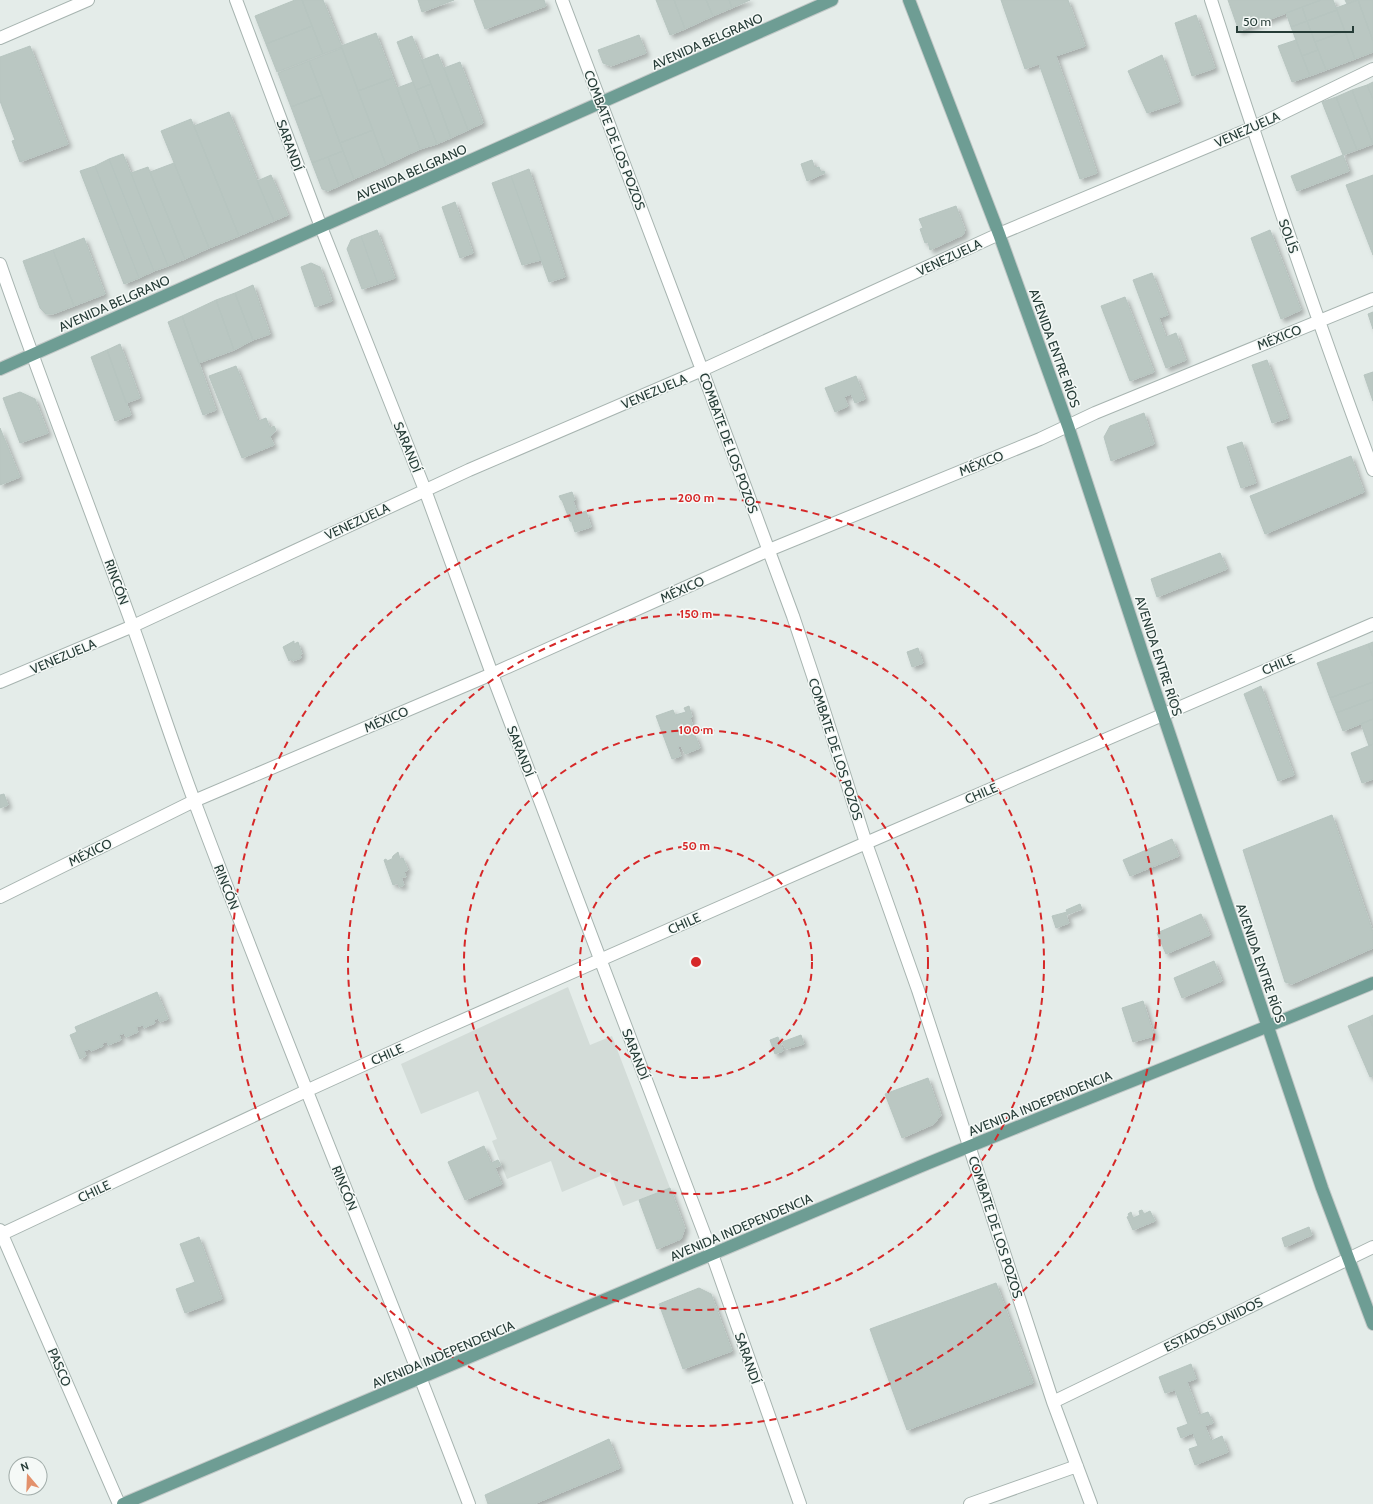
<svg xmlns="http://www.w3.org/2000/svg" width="1373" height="1504" viewBox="0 0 1373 1504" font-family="Cabin,sans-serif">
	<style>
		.built { fill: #d3dcd8 }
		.building { fill: #bac7c2; stroke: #b7c5c0; filter: url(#shadow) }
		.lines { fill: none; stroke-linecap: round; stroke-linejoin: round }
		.minor-casing { stroke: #a7b4b0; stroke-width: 14 }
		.major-casing { stroke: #c2c8c7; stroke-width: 14 }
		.minor { stroke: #fff; stroke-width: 12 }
		.major { stroke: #6e9d94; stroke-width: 12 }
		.ring { fill: none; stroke: #d62828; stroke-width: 2; stroke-dasharray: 7 5 }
		.labels { text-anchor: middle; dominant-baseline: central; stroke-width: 3; stroke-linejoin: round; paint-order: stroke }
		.street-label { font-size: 13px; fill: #263c37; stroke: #f5f9f7 }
		.centre { fill: #d62828; stroke: #f5f9f7; stroke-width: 2 }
		.ring-label { font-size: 12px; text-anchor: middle; font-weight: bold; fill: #d62828; stroke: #f5f9f7; stroke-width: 3; stroke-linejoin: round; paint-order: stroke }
	</style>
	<defs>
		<filter id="shadow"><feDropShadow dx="3.5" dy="3.5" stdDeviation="2" flood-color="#0004"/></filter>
	</defs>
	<rect width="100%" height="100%" fill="#e4ece9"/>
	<path class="built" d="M568,987L590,1045L612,1036L670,1188L623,1206L610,1172L562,1192L551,1161L507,1179L492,1141L497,1139L478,1091L421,1114L401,1064Z"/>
	<path class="building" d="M295,0H302L312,26L266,44L255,16Z
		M302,0H323L342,47L323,54Z
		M418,0H454L422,12Z
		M474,0H544L546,6L485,29Z
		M656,0H674L685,29L670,35Z
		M674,0H706L713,16L685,29Z
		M706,0H729L732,8L713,16Z
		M729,0H750L732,8Z
		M1001,0H1068L1085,46L1056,56L1097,173L1080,179L1039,64L1025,69Z
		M1228,0H1321L1239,31Z
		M1321,0H1333L1337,10L1307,21L1302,7Z
		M1345,0H1357L1347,4Z
		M1358,0H1373V41Z
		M1358,0L1373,41V52L1355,59L1336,8Z
		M1302,7L1307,21L1291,27L1286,13Z
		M1337,10L1345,31L1315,42L1307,21Z
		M1196,15L1215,68L1192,76L1175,23Z
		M1307,21L1318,50L1302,56L1291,27Z
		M312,26L323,54L277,72L266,44Z
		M1345,31L1355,59L1326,70L1315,42Z
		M376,33L393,78L358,91L341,46Z
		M639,35L646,53L611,66L603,63L598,50Z
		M412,36L431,84L416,90L397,42Z
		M1296,40L1310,76L1292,82L1278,46Z
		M30,46L68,144L20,162L12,141L15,140L0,101V57Z
		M342,48L373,130L340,143L309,61Z
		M1318,50L1326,70L1310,76L1302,56Z
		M438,54L468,130L451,138L422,60Z
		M1162,55L1179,102L1147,113L1128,71Z
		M309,61L322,95L291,107L278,73Z
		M460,62L483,123L468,130L444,68Z
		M393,78L420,149L386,165L358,91Z
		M413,82L437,144L420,149L397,88Z
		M1373,82V99L1367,85Z
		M431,84L451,138L437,144L416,90Z
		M1367,85L1373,99V144L1352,90Z
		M1352,90L1373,144L1357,150L1336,97Z
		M322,95L343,151L312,163L291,107Z
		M1336,97L1357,150L1343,155L1322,102Z
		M229,112L274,221L239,236L194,126Z
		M191,119L239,236L209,248L161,131Z
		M373,130L386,165L354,179L340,143Z
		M343,151L354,179L339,186L328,157Z
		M123,154L168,266L154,271L109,159Z
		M1343,155L1349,171L1297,191L1291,176Z
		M328,157L339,186L328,191L322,189L312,163Z
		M109,159L154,271L139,278L95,166Z
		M812,160L815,168L819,167L821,172L824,171L825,173L807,181L801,164Z
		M174,163L209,248L185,259L150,172Z
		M95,166L139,278L124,284L80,171Z
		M148,167L185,259L168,266L131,173Z
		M529,169L565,277L549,282L511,176Z
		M271,175L288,215L274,221L257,181Z
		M1373,175V255L1346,185Z
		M511,176L541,260L522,265L492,183Z
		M455,202L473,253L460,258L442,207Z
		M956,206L965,230L963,235L930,250L928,242L925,243L920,229L923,228L919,219Z
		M377,230L395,278L378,284L361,236Z
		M1270,230L1301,310L1281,319L1251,238Z
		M361,236L378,284L362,289L347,249L351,240Z
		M84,238L105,294L74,306L53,250Z
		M53,250L74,306L53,314H46L40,308L23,261Z
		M311,263L320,267L332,301L315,307L301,267Z
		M1152,273L1168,315L1159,318L1166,337L1176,333L1186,360L1166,368L1133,280Z
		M253,285L270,334L253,340L235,293Z
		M235,293L253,340L234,350L216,300Z
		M1125,297L1154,372L1130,381L1101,306Z
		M216,300L234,350L199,363L182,316Z
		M1373,312V329L1368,314Z
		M182,316L216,410L203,415L168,322Z
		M120,344L140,398L126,403L107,350Z
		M107,350L131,415L115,421L91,357Z
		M1267,360L1288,418L1272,423L1252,365Z
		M236,366L258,421L266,418L270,428L274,426L276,430L270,437L274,445L242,458L209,376Z
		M1373,372V401L1364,375Z
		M856,376L865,399L855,403L851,394L844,397L848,406L835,412L825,388Z
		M20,392L35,399L48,433L20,443L3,398Z
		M1144,413L1154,444L1111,461L1104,437L1110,426Z
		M0,428L20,477L0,485Z
		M1242,442L1256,483L1241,488L1227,447Z
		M1351,456L1364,492L1265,534L1250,496Z
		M572,492L575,500L573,501L578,514L586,511L591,527L575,532L572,523H573L570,521L562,500H561L559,496Z
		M1220,553L1227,569L1157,597L1151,579Z
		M294,641V644L298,642L302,654H300L301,658L293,661L292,659L289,661L283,647Z
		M1373,642V657L1368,644Z
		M1368,644L1373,657V682L1330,698L1317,663Z
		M918,648L923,663L912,667L907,652Z
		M1373,682V699L1336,713L1330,698Z
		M1261,686L1294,775L1278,781L1244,694Z
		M1373,699V719L1343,731L1336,713Z
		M689,706L692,717L690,718L693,726L689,727L692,736L695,735L700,748L685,754L681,746L678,747L681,756L672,759L656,716L673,710L675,715L686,712L684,708Z
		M1373,719V744L1369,746L1361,724Z
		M1373,744V779L1362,783L1351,753Z
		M4,794L8,805L0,808V795Z
		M1332,815L1373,932V948L1292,984L1285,982L1243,850Z
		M1172,839L1179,856L1130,876L1123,860Z
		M398,852L400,859L403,858L408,870L404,872L406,877H401L404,885L399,887L398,883L393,885L384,860L386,859L387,861L392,859L393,856Z
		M1080,904L1082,909L1066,915L1069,923L1056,928L1052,916L1067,912L1066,910Z
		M1201,914L1210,935L1166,954L1157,933Z
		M1214,961L1222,981L1182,998L1174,978Z
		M157,992L168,1019L160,1022L158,1018L154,1020L155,1023L144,1028L143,1025L136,1027L138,1032L126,1037L124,1033L119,1035L121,1040L108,1045L107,1041L102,1044L103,1046L91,1051L90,1049L84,1051L86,1056L80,1059L70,1035L77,1032L75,1027Z
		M1143,1001L1154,1036L1133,1042L1122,1008Z
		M1373,1015V1027L1369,1017Z
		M1369,1017L1373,1027V1076L1370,1077L1348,1026Z
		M801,1035L804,1044L786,1049L782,1042Z
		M778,1037L783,1051L775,1054L770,1040Z
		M928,1078L941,1115L934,1124L902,1138L885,1094Z
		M484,1146L491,1163L498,1160L501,1165L495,1168L502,1184L465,1200L448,1162Z
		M670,1188L685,1228L681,1239L657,1249L639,1200Z
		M1142,1210L1144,1214L1150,1211L1155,1221L1133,1230L1127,1217L1129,1216L1128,1214L1131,1212L1133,1218L1140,1215L1139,1211Z
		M1309,1227L1312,1235L1285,1247L1282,1238Z
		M199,1237L222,1299L185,1313L176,1289L195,1282L180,1244Z
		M996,1283L1033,1383L907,1430L870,1329Z
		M699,1288L711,1294L732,1351L683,1369L659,1304Z
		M1191,1364L1196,1379L1187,1382L1199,1415L1208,1412L1213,1423L1205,1426L1211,1441L1222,1436L1228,1452L1195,1465L1189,1449L1198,1446L1193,1433L1181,1438L1177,1428L1188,1424L1175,1390L1165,1393L1159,1377Z
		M609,1439L620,1468L534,1504H488L485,1495Z"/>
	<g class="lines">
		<g class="minor-casing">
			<path id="minor" d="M236,0L321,227L425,490L492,674L712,1254L800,1504
				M562,0L702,370L793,616L814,679L866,843L918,990L1053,1402L1091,1504
				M1211,0C1262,158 1315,315 1373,470
				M0,38L88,0
				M0,264C42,385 89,505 133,627C154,685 173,745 195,803C283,1038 380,1269 469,1504
				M0,682L133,626L469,470L702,370L999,234L1252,128L1373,69
				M0,897L194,801L492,674L769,550L1040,439L1095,413L1373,299
				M0,1230L119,1504
				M0,1235L306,1091L427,1036L866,843L1373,624
				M1053,1402L1373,1247
				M970,1504L1077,1466"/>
		</g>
		<g class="major-casing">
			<path id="major" d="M909,0L999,234L1068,426L1143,655L1322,1188L1373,1324
				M0,369L832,0
				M123,1504C388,1393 653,1278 919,1167C1070,1105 1222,1046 1373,983"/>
		</g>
		<use href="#minor" class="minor"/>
		<use href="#major" class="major"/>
	</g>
	<g class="ring">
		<circle cx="696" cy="962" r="116"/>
		<circle cx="696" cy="962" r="232"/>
		<circle cx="696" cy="962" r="348"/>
		<circle cx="696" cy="962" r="464"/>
	</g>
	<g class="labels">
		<g class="street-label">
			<text transform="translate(707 41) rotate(-24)">AVENIDA BELGRANO</text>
			<text transform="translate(1247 129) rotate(-24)">VENEZUELA</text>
			<text transform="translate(615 140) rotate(69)">COMBATE DE LOS POZOS</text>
			<text transform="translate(290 145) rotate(70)">SARANDÍ</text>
			<text transform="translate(411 172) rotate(-24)">AVENIDA BELGRANO</text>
			<text transform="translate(1289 236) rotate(71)">SOLÍS</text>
			<text transform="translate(949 257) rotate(-25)">VENEZUELA</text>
			<text transform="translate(114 303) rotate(-24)">AVENIDA BELGRANO</text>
			<text transform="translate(1279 337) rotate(-22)">MÉXICO</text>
			<text transform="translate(1055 348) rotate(70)">AVENIDA ENTRE RÍOS</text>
			<text transform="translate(654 391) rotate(-23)">VENEZUELA</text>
			<text transform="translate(729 443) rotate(70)">COMBATE DE LOS POZOS</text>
			<text transform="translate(408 447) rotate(68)">SARANDÍ</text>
			<text transform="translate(981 463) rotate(-22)">MÉXICO</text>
			<text transform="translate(357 521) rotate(-25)">VENEZUELA</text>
			<text transform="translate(117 582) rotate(70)">RINCÓN</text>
			<text transform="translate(682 589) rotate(-24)">MÉXICO</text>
			<text transform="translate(63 656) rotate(-23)">VENEZUELA</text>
			<text transform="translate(1159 656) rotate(72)">AVENIDA ENTRE RÍOS</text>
			<text transform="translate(1278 664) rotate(-23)">CHILE</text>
			<text transform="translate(386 719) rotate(-23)">MÉXICO</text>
			<text transform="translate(836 749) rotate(72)">COMBATE DE LOS POZOS</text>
			<text transform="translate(521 751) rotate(69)">SARANDÍ</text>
			<text transform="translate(981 793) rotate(-23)">CHILE</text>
			<text transform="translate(90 852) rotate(-26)">MÉXICO</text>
			<text transform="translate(227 887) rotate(69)">RINCÓN</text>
			<text transform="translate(684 923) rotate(-24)">CHILE</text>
			<text transform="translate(1261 963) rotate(71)">AVENIDA ENTRE RÍOS</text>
			<text transform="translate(387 1054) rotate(-24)">CHILE</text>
			<text transform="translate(636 1054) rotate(69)">SARANDÍ</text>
			<text transform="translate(1040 1103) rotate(-22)">AVENIDA INDEPENDENCIA</text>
			<text transform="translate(345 1188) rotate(68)">RINCÓN</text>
			<text transform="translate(94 1191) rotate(-25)">CHILE</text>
			<text transform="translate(741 1227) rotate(-23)">AVENIDA INDEPENDENCIA</text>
			<text transform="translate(996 1227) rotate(72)">COMBATE DE LOS POZOS</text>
			<text transform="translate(1213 1324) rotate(-26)">ESTADOS UNIDOS</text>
			<text transform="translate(443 1354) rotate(-23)">AVENIDA INDEPENDENCIA</text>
			<text transform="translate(748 1358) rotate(71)">SARANDÍ</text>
			<text transform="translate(60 1367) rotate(67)">PASCO</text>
		</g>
	</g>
	<circle cx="696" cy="962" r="6" class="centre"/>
	<g class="ring-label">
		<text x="696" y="502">200 m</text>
		<text x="696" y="618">150 m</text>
		<text x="696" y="734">100 m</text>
		<text x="696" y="850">50 m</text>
	</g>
	<g transform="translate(28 1476) rotate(341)"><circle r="19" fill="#f5f9f7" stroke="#a2adaa"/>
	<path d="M0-3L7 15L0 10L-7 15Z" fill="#e3916c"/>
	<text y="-6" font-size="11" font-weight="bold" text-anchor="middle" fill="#263c37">N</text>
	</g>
	<path d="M1237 26v6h116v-6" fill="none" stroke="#263c37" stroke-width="2"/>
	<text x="1243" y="26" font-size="12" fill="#263c37" stroke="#f5f9f7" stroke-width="3" paint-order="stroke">50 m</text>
</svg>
